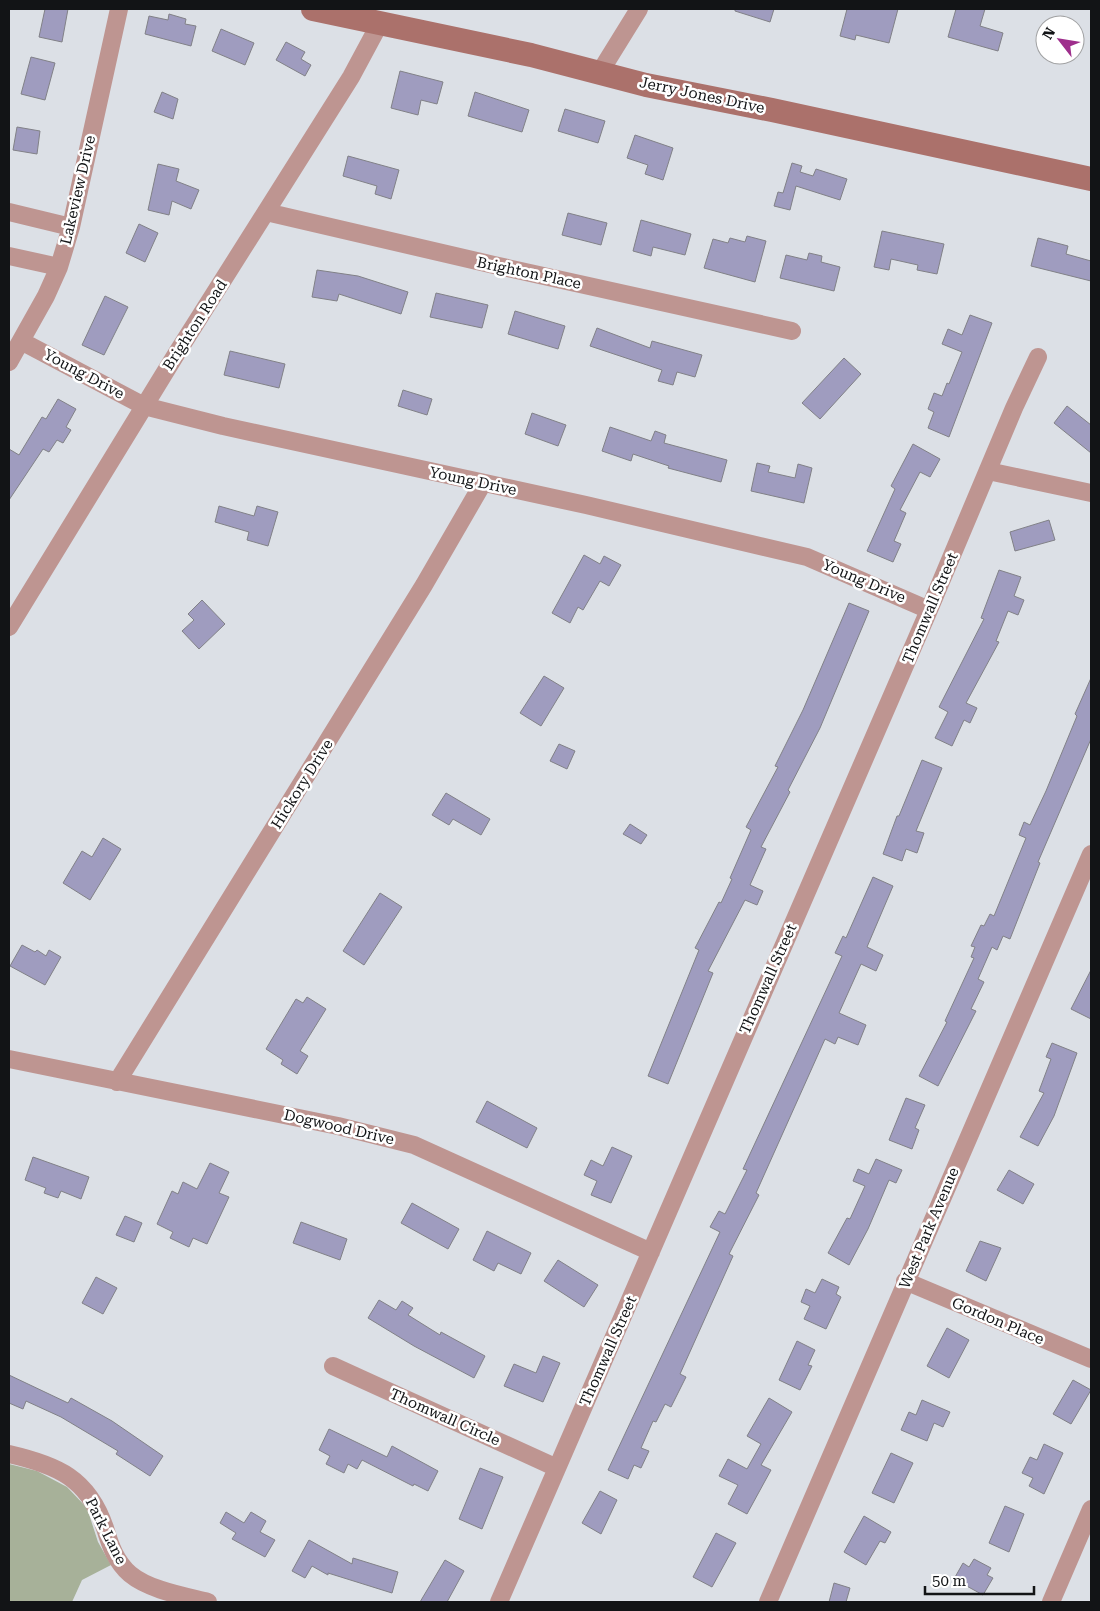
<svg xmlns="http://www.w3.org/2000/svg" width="1100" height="1611" viewBox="0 0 1100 1611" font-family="'Roboto Serif',serif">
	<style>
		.green { fill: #a7b199 }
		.building { fill: #9f9cbf; stroke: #818187 }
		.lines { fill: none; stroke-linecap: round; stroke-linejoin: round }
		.street { stroke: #be9591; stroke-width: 18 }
		.secondary { stroke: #ab716b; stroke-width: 24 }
		.labels { text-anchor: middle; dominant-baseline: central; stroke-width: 5; stroke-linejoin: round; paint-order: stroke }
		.street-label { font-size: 15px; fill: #121416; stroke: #fff }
	</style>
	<rect width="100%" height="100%" fill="#dce0e6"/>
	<path class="green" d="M9,1464L37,1471L67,1487L87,1508L98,1542L111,1565L82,1580L72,1602H9Z"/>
	<path class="building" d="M45,9H68L62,42L39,37Z
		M735,9H774L770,22L735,11Z
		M847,9H898L889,43L856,35L855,40L840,36Z
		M956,9H985L980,26L1003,33L998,51L948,37Z
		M169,14L186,19L185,24L196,26L191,46L145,34L149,16L168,20Z
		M221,29L254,43L245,65L212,51Z
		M286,42L305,52L301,59L311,65L305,76L276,60Z
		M31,57L55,63L45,100L21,94Z
		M400,71L443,82L437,104L421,100L418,115L391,108Z
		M162,92L178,99L173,119L154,112Z
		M475,92L529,110L522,132L468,116Z
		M565,109L605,121L598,143L558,131Z
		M17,127L40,131L37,154L13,150Z
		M635,135L673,148L663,180L645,174L648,165L627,158Z
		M348,156L399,170L391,199L375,194L377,186L343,176Z
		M792,163L802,166L800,172L813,176L816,169L847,179L840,200L796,186L790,210L774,206L778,192L783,193Z
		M158,164L179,169L176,181L199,190L191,209L172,201L169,215L148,210Z
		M568,213L607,223L601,245L562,235Z
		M641,220L691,234L685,255L653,247L651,256L633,251Z
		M139,224L158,233L145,262L126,253Z
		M882,231L944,244L937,274L917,270L918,265L891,259L889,270L874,267Z
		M747,236L766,241L755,282L704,268L713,239L728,243L730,238L745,242Z
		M1038,238L1068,246L1066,254L1091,261V281L1031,266Z
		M809,253L822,256L821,262L840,267L834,291L780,278L786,255L807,260Z
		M317,270L358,276L408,292L401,314L339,294L337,301L312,297Z
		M436,293L488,305L482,328L430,317Z
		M105,296L128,307L104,355L82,345Z
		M515,311L565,326L558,349L508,334Z
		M970,315L992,323L949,437L928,428L934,412L928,409L934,393L942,396L947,383L949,384L962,352L942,344L948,329L962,335Z
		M597,328L650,348L652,341L702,355L695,377L677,372L673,385L658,381L662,370L590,346Z
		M230,351L285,364L279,388L224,375Z
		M844,358L861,374L820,419L802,403Z
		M403,390L432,399L427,415L398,406Z
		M58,399L76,409L66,427L71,430L63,443L57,440L49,452L43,449L9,500V449L19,455L42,417L46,419Z
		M1067,406L1091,425V453L1054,423Z
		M532,413L566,425L558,446L525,434Z
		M610,427L651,441L655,431L666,435L664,443L727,460L721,482L668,468L669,466L633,454L631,461L602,451Z
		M913,444L940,459L930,477L920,472L900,510L906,513L894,541L901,544L893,562L867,551L895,489L891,486Z
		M757,463L770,466L768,472L795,478L798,464L812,468L804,503L751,491Z
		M219,506L254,516L257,506L278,512L268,546L247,540L249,532L215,522Z
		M1049,520L1055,540L1015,551L1010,532Z
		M584,555L600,564L604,556L621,565L609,586L600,581L583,610L578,607L570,623L552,613Z
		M999,570L1021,577L1014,596L1024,600L1018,615L1008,611L996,641L999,642L966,703L977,708L970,723L964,720L952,746L935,738L948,712L939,707L984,619L981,618Z
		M202,600L225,624L199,649L182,631L194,620L188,614Z
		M849,603L869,611L820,728L788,790L790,792L761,847L766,849L750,885L763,891L757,905L745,900L708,971L713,973L668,1084L648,1076L699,950L695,948L719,902L721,903L732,879L730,878L751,830L746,827L778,767L775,766L803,710Z
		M544,676L564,688L541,726L520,713Z
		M1091,678V739L1038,862L1040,863L1010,939L1003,936L997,950L992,947L978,979L984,982L971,1009L976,1011L938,1086L919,1076L947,1022L945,1021L974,958L971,957L975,947L971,946L981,925L984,926L990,914L994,916L1026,838L1019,835L1024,822L1030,825L1046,791L1077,716L1075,714Z
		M559,744L575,751L567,769L550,761Z
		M922,760L942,768L916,831L924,833L917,853L906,849L902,861L883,854L897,816H899Z
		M446,793L490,819L481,835L453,819L449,825L432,815Z
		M630,824L647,835L641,844L623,834Z
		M103,838L121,849L90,900L63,883L82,851L92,857Z
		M873,877L893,886L867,947L883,955L876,971L861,964L839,1013L866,1025L858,1045L838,1037L835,1044L825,1039L756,1193L759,1195L729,1254L733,1256L680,1374L686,1377L671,1407L665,1404L656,1422L653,1421L641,1448L649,1451L641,1468L634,1465L628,1479L608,1470L720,1232L710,1227L719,1211L725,1214L747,1170L743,1169L842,956L835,953L843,936L846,938Z
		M380,893L402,907L364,965L343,951Z
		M22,945L35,952L37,950L46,956L49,950L61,957L45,985L10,966Z
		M1091,970V1019L1071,1009Z
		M307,997L326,1009L300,1051L308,1056L297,1074L281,1064L283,1060L266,1049L296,999L303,1003Z
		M1052,1043L1077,1053L1054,1116L1038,1146L1020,1137L1044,1093L1039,1091L1051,1059L1046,1057Z
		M906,1098L925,1105L915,1128L919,1130L912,1149L889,1140Z
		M487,1101L537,1128L527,1148L476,1122Z
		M612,1147L632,1156L611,1203L591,1195L597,1181L584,1175L591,1160L603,1166Z
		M33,1157L89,1177L81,1199L61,1191L58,1198L44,1193L46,1188L25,1180Z
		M876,1159L902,1170L896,1183L889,1180L868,1229L849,1265L828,1253L847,1218L850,1219L865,1186L853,1181L858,1169L869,1174Z
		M210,1163L229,1172L219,1193L229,1197L207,1244L193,1238L189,1247L170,1238L173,1232L157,1224L172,1191L178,1194L183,1182L197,1189Z
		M1009,1170L1034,1184L1023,1204L997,1190Z
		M412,1203L459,1229L448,1249L401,1223Z
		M125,1216L142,1223L134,1242L116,1235Z
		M301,1222L347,1239L340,1260L293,1243Z
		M487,1231L531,1253L521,1274L498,1263L494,1271L473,1260Z
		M980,1241L1001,1248L986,1281L966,1271Z
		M558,1260L598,1285L584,1307L544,1281Z
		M96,1277L117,1288L103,1314L82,1303Z
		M822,1279L839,1287L836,1294L841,1297L826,1329L804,1319L810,1306L801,1302L806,1289L815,1293Z
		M379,1300L396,1310L402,1301L413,1308L408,1315L440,1335L441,1332L485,1356L474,1378L414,1346L368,1318Z
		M947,1328L969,1340L949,1378L927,1366Z
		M797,1341L815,1350L808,1365L812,1366L800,1390L779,1380Z
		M543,1356L560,1363L543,1402L504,1386L514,1364L536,1373Z
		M9,1375L68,1403L71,1398L112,1421L163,1456L150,1476L116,1454L118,1451L61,1417L26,1401L23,1409L9,1403Z
		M1073,1380L1091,1390L1071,1424L1053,1414Z
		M769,1398L792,1412L761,1465L771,1470L747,1514L728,1504L738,1485L719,1476L728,1459L747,1469L761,1444L747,1436Z
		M922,1400L950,1412L943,1427L934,1423L927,1441L901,1430L909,1412L916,1415Z
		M329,1429L387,1457L392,1446L438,1471L428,1491L414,1484L413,1486L362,1460L357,1469L348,1464L344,1473L326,1464L330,1456L319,1450Z
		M1044,1444L1063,1453L1044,1494L1029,1486L1033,1478L1022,1473L1030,1457L1037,1460Z
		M891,1453L913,1463L894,1503L872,1493Z
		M480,1468L503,1477L482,1529L459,1519Z
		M600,1491L617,1500L601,1534L582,1523Z
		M1005,1506L1024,1514L1009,1552L989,1543Z
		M226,1512L244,1523L251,1512L266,1521L260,1532L275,1540L265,1557L232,1539L236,1533L220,1523Z
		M864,1516L891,1532L885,1543L880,1541L866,1565L844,1552Z
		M716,1533L736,1543L712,1587L693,1577Z
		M309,1540L352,1564L353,1558L398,1572L392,1593L328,1573V1575L312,1566L305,1578L292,1571Z
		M974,1559L991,1568L987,1575L993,1578L983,1595L954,1579L963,1563L969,1567Z
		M445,1560L464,1571L447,1602H420Z
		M834,1583L850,1588L846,1602H829Z"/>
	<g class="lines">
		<path class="street" d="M600,72L639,9
			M9,212L71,227
			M266,212L494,265L792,331
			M9,256L59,267
			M21,341L144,406L223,426L586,505L807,557L929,610
			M9,362L46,296L59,267L71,227L119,9
			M988,471L1091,493
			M9,627L175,356L351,77L380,23
			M9,1059L338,1126L414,1145L651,1252
			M117,1082L424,585L483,483
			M905,1281L1091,1359
			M333,1366L557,1468
			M9,1454C57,1465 88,1478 105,1528C110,1545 116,1562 130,1574C149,1590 184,1596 208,1602
			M499,1602L929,610L1014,408L1038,357
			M768,1602L1091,854
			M1051,1602L1091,1509"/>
		<path class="secondary" d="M313,9L531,55L646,85L772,110L1091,179"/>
	</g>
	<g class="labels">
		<g class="street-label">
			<text transform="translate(702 95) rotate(12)">Jerry Jones Drive</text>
			<text transform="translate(78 190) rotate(-77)">Lakeview Drive</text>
			<text transform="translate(529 273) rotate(12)">Brighton Place</text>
			<text transform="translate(195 325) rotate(-57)">Brighton Road</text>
			<text transform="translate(84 374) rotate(28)">Young Drive</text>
			<text transform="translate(473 481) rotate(12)">Young Drive</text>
			<text transform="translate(864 581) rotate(23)">Young Drive</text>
			<text transform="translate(930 608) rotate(-67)">Thomwall Street</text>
			<text transform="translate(302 784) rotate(-58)">Hickory Drive</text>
			<text transform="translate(768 979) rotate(-66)">Thomwall Street</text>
			<text transform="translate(339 1127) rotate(13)">Dogwood Drive</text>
			<text transform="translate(929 1228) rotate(-67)">West Park Avenue</text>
			<text transform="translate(998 1321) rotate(23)">Gordon Place</text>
			<text transform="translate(608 1351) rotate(-66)">Thomwall Street</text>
			<text transform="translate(445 1417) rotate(24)">Thomwall Circle</text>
			<text transform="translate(106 1531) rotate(63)">Park Lane</text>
		</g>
	</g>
	<rect width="1100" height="1611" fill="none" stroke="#121416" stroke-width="20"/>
	<g transform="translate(1060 40) rotate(301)"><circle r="24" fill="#ffffff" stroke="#a0a1a2"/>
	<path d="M0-4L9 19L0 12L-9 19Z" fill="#9e2e8c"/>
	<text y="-8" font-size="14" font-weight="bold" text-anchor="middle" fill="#121416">N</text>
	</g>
	<path d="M925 1586v8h109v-8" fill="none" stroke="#121416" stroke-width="2.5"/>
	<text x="932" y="1586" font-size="15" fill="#121416" stroke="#ffffff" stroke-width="4" paint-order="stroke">50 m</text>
</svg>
